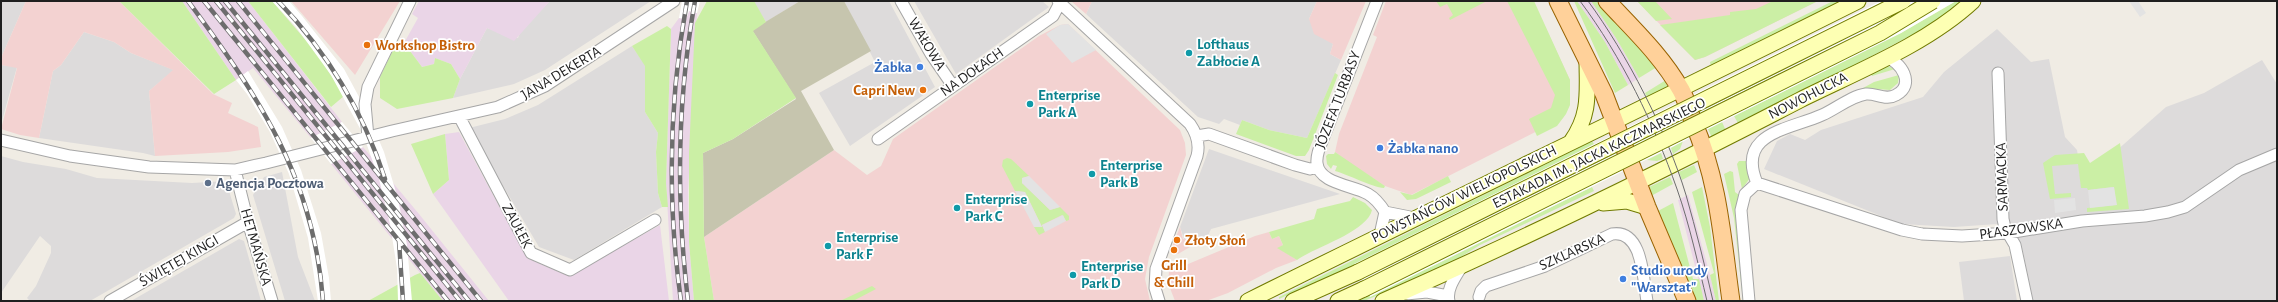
<svg xmlns="http://www.w3.org/2000/svg" width="2278" height="302" viewBox="0 0 2278 302" font-family="'Alegreya Sans',sans-serif">
	<style>
		.residential { fill: #dddbdb }
		.commercial { fill: #f3d2d1 }
		.industrial { fill: #ead5e7 }
		.construction { fill: #c6c5ae }
		.grass { fill: #cbefa5 }
		.parking { fill: #e3e3e3 }
		.pier { fill: #fff }
		.lines { fill: none; stroke-linecap: round; stroke-linejoin: round }
		.minor-casing { stroke: #a6a6a6; stroke-width: 13 }
		.secondary-casing { stroke: #717b00; stroke-width: 17 }
		.primary-casing { stroke: #996300; stroke-width: 19 }
		.minor { stroke: #fff; stroke-width: 11 }
		.secondary { stroke: #fdffb3; stroke-width: 15 }
		.primary { stroke: #ffd19a; stroke-width: 17 }
		.tram { stroke: #6d6d6d; stroke-width: 1 }
		.rail-casing { stroke: #6d6d6d; stroke-width: 4.5 }
		.rail { stroke: #fff; stroke-width: 3; stroke-dasharray: 9; stroke-linecap: butt }
		.secondary-bridge-casing { stroke: #717b00; stroke-width: 17; stroke-linecap: butt }
		.secondary-bridge { stroke: #fdffb3; stroke-width: 15 }
		.food-dot { fill: #e8710a; stroke: #fff; stroke-width: 1.5 }
		.culture-dot { fill: #0f9aa8; stroke: #fff; stroke-width: 1.5 }
		.shop-dot { fill: #3f7fe0; stroke: #fff; stroke-width: 1.5 }
		.service-dot { fill: #5c6f8a; stroke: #fff; stroke-width: 1.5 }
		.labels { text-anchor: middle; dominant-baseline: central; stroke-width: 3.5; stroke-linejoin: round; paint-order: stroke }
		.street-label { font-size: 15px; fill: #1f1f1f; stroke: #fff }
		.culture-label { font-size: 15px; font-weight: bold; fill: #0d838f; stroke: #fff; text-anchor: start }
		.food-label { font-size: 15px; font-weight: bold; fill: #c56008; stroke: #fff; text-anchor: start }
		.shop-label { font-size: 15px; font-weight: bold; fill: #366cbe; stroke: #fff; text-anchor: start }
		.service-label { font-size: 15px; font-weight: bold; fill: #4e5e75; stroke: #fff; text-anchor: start }
	</style>
	<rect width="100%" height="100%" fill="#f0ece4"/>
	<path class="residential" d="M1,1H26L1,58Z
		M550,1H651L545,70L514,84L453,98L460,79L487,28L518,38L521,30Z
		M753,1H800L766,22Z
		M844,1H889L935,87L850,146L819,93L875,62Z
		M914,1H1042L1049,7L956,74Z
		M1092,1H1317L1309,19L1333,44L1330,54L1341,60L1307,138L1269,130L1242,120L1240,125L1224,119L1219,124L1198,117L1086,14Z
		M1997,29L2031,62L2049,59L2065,137L2077,150L2082,181L2166,107L2204,93L2262,60L2277,84V301H2033L2023,252L2012,223L1954,227L1901,224L1764,169L1777,141L1790,134L1805,140L1821,130L1923,97L1944,72Z
		M84,32L114,42L131,53L174,70L149,91L155,156L143,153L39,138L53,71L61,65Z
		M632,46L645,65V112L658,133L656,152L658,193L662,207L574,260L539,247L469,128L505,119L538,105Z
		M1,65L17,67L1,124Z
		M1209,149L1340,194L1211,229L1208,236L1189,244L1187,239H1184L1180,227Z
		M1,156L23,162L66,169L97,178L192,183L226,181L236,214L234,218L90,301H30L27,298L36,286L51,253V246L40,236L1,293Z
		M282,172L298,257L315,301H285L253,195L264,177Z
		M239,239L244,241L261,301H131Z
		M2010,256L2017,301H1964L1959,262Z"/>
	<path class="commercial" d="M26,1H119L213,94L232,103L228,113L258,127L261,147L228,152L155,156L149,91L173,70L131,53L114,42L84,32L61,65L53,71L39,138L20,135L1,129L17,68L1,65V58Z
		M291,1H400L355,75Z
		M1071,1H1092L1086,14Z
		M1317,1H1366L1341,60L1330,54L1333,44L1314,34L1309,19Z
		M1386,1H1533L1570,80L1568,104L1563,118L1411,195L1385,186L1348,162L1335,152L1339,134L1377,37L1373,35Z
		M1637,1H1818L1705,57L1695,60Z
		M1068,24L1180,130L1185,143L1186,155L1149,257L1145,279L1150,301H714L704,237L834,150L867,175L881,166L893,139L1039,36L1060,25Z
		M1180,227L1183,239H1187L1190,247L1178,254L1170,252Z
		M1269,232L1272,239L1279,236L1283,245L1279,248L1297,260L1276,268L1228,293L1206,301H1175L1168,283L1169,272L1255,236Z"/>
	<path class="industrial" d="M182,1H248L342,122L311,138L253,68L236,80Z
		M419,1H550L514,41L487,28L460,79L451,64L435,58L434,64L422,67L404,43L418,18L412,14Z
		M1577,1H1591L1616,38L1639,78L1628,85L1605,42Z
		M689,11L697,13L688,192L689,242L694,301H673L666,183L671,29L679,18L686,19Z
		M459,132L527,258L561,273L573,274L660,225L669,301H509L433,194L449,180L445,134Z
		M363,147L419,214L489,301H443L331,164Z
		M1688,195L1710,275L1716,301H1704L1678,200Z"/>
	<path class="construction" d="M800,1H844L871,51L801,91L834,150L704,237L703,153L733,139L796,99L752,30Z"/>
	<path class="grass" d="M119,1H182L236,80L214,94Z
		M248,1H272L316,52L344,96L331,107Z
		M707,1H754L766,22L753,31L796,98L733,139L703,153L704,237L714,301H694L689,242V153L695,23Z
		M1436,1H1487L1450,20L1449,18L1453,15L1447,4L1440,7Z
		M1507,1H1534L1570,80V105L1566,114L1557,126L1537,136L1529,119L1551,108L1555,95Z
		M1574,1H1577L1605,42L1628,85L1615,93Z
		M1591,1H1598L1657,67L1639,78L1616,38Z
		M1637,1H1655L1672,19L1656,21Z
		M1773,1H1818L1705,57L1695,60L1660,25L1730,15V12L1756,9Z
		M1833,1H1843L1711,67L1710,62Z
		M1956,1H1962L1931,25L1739,125L1734,116L1901,33Z
		M667,26L671,29L666,183L668,207H662L658,193L656,152L658,133L645,112V66L632,46Z
		M397,41L404,43L422,67L434,64L435,58L451,64L460,79L453,98L397,109L380,98V77Z
		M1885,65L1895,69L1872,76L1871,74Z
		M1335,73L1338,75L1309,150L1305,156H1296L1236,134L1242,120L1269,130L1307,138Z
		M1899,75L1898,83L1890,90L1863,88L1874,82Z
		M1666,80L1669,87L1647,97L1645,93Z
		M1722,122L1727,133L1712,138L1708,129Z
		M445,134L449,180L433,194L411,144Z
		M1592,141L1594,144L1354,265L1279,299V297Z
		M1683,141L1680,149L1673,154L1671,148Z
		M2120,143L2129,209L2087,212V208L2116,205L2114,187L2088,190L2087,188H2081L2078,164L2052,166L2055,194L2071,193V197L2050,199L2043,163L2055,155L2084,153L2090,163Z
		M1335,152L1385,186L1384,188C1372,187 1349,175 1335,171L1337,166L1333,165L1331,169L1327,164L1326,156L1328,154H1334Z
		M1661,153L1663,159L1657,161L1647,160Z
		M1007,158L1011,159L1029,176L1022,178V183L1050,210L1060,207L1069,216V220L1066,221L1062,215L1042,225L1045,232L1039,235L1034,227H1042L1025,192L1015,191L1002,166L1003,160Z
		M1739,161H1746L1750,178L1742,189L1737,164Z
		M1694,165L1697,172L1682,180L1679,172Z
		M1730,171L1733,172L1735,192L1739,195L1736,208L1745,301H1743L1734,218L1724,174Z
		M1448,176L1451,182L1416,199L1407,200L1400,192L1412,195Z
		M1670,177L1673,184L1651,196L1649,187Z
		M1592,187L1594,191L1480,245L1443,268L1364,301H1354L1437,264Z
		M1702,187L1710,227L1719,301H1716L1710,275L1714,273L1692,192Z
		M1353,197L1365,203L1372,210C1367,232 1315,247 1297,260L1277,248L1283,245L1279,236L1272,239L1269,232L1314,219L1317,209L1350,201Z
		M1673,203L1693,279H1699L1704,301H1695L1658,211Z
		M420,273L443,301H368L415,275Z
		M872,286L876,289L853,301H840Z"/>
	<path class="parking" d="M2129,1H2138L2146,13L2140,17Z
		M1068,24L1096,50L1072,63L1046,34L1060,25Z
		M1029,176L1060,207L1050,210L1022,183V178Z
		M2114,187L2117,205L2090,208L2088,190Z
		M1015,191L1025,192L1042,227H1034Z
		M2075,198L2076,210L2055,213L2054,200Z
		M1063,215L1066,221L1045,232L1042,225Z"/>
	<path class="pier" d="M272,1H289L302,16L344,69L365,108L384,152L398,199L407,245L412,301H398L397,268L390,224L379,179L363,134L331,75L296,27Z
		M682,1H700L697,13L689,11L686,19L679,18Z
		M1881,1H1956L1901,33L1370,297L1354,264Z
		M248,71L282,127L301,170L321,233L329,278L331,301H318L308,238L289,174L270,132L247,94L236,80Z
		M342,122L363,147L331,164L311,138Z"/>
	<g class="lines">
		<g class="minor-casing">
			<path id="minor" d="M901,1L931,54L953,86
				M1058,1L1190,124C1197,134 1200,144 1197,156L1156,269L1155,288L1159,301
				M1377,1L1323,139C1320,146 1316,155 1317,163C1319,184 1353,185 1368,194C1375,198 1380,204 1385,212L1380,235
				M1998,73L2003,219L2005,228L2015,245L2027,301
				M459,116L531,253L570,270L655,220
				M1197,136L1209,134L1295,165L1310,169L1318,167
				M368,137L365,104L368,87L410,1
				M878,139L1053,16L1061,1
				M1,140L70,156L149,167L235,170L266,163L392,131L498,107L545,86L674,1
				M235,170L248,222L272,301
				M1757,183C1736,133 1788,130 1822,115C1836,109 1851,96 1866,94C1876,93 1886,101 1896,95C1916,85 1901,61 1885,57
				M1385,212L1415,218
				M1406,294L1427,292L1448,296
				M1479,297L1481,291L1486,286L1545,266L1612,234C1643,229 1643,279 1647,301
				M110,301L248,222
				M1449,301C1446,289 1456,276 1462,266
				M1749,301L1741,210L1745,194L1757,183L1902,230L1922,234L1962,236L2008,233L2082,221L2145,216L2168,212L2185,207L2239,170L2277,154"/>
		</g>
		<g class="secondary-casing">
			<path id="secondary" d="M1571,142C1591,114 1587,92 1587,59
				M1603,203L1627,201L1647,207
				M1248,301C1451,200 1655,103 1858,1
				M1293,301L1358,272
				M1338,301L1364,289
				M1383,301C1524,239 1663,171 1800,100C1856,72 1927,44 1973,1"/>
		</g>
		<g class="primary-casing">
			<path id="primary" d="M1558,1L1604,94L1647,207L1687,301
				M1607,1C1633,29 1662,56 1681,90C1686,99 1689,111 1693,121C1719,182 1722,237 1731,301"/>
		</g>
		<use href="#minor" class="minor"/>
		<use href="#secondary" class="secondary"/>
		<use href="#primary" class="primary"/>
		<path class="tram" d="M1580,1C1622,57 1654,124 1677,189C1690,226 1698,264 1707,301
			M1588,1C1627,54 1667,132 1686,195C1696,230 1705,266 1713,301"/>
		<g class="rail-casing">
			<path id="rail" d="M188,1C259,97 314,178 323,301
				M204,1L448,301
				M216,1L460,301
				M225,1L469,301
				M238,1L481,301
				M278,1C327,52 363,111 385,179
				M399,241L403,301
				M681,301C667,202 669,100 687,1
				M688,301C676,201 677,100 695,1"/>
		</g>
		<use href="#rail" class="rail"/>
		<g class="secondary-bridge-casing">
			<path id="secondary-bridge" d="M1358,272L1903,1
				M1364,289L1880,33L1933,1"/>
		</g>
		<use href="#secondary-bridge" class="secondary-bridge"/>
	</g>
	<g class="food-dot">
		<circle cx="367" cy="45" r="4"/>
		<circle cx="923" cy="90" r="4"/>
		<circle cx="1177" cy="240" r="4"/>
		<circle cx="1174" cy="250" r="4"/>
	</g>
	<g class="culture-dot">
		<circle cx="1189" cy="53" r="4"/>
		<circle cx="1030" cy="104" r="4"/>
		<circle cx="1092" cy="174" r="4"/>
		<circle cx="957" cy="208" r="4"/>
		<circle cx="828" cy="246" r="4"/>
		<circle cx="1073" cy="275" r="4"/>
	</g>
	<g class="shop-dot">
		<circle cx="920" cy="67" r="4"/>
		<circle cx="1380" cy="148" r="4"/>
		<circle cx="1623" cy="279" r="4"/>
	</g>
	<circle class="service-dot" cx="208" cy="183" r="4"/>
	<g class="labels">
		<g class="street-label">
			<text transform="translate(927 44) rotate(59)">WAŁOWA</text>
			<text transform="translate(972 72) rotate(-35)">NA DOŁACH</text>
			<text transform="translate(561 73) rotate(-31)">JANA DEKERTA</text>
			<text transform="translate(1808 96) rotate(-27)">NOWOHUCKA</text>
			<text transform="translate(1338 100) rotate(-69)">JÓZEFA TURBASY</text>
			<text transform="translate(1599 153) rotate(-26)">ESTAKADA IM. JACKA KACZMARSKIEGO</text>
			<text transform="translate(2002 177) rotate(-92)">SARMACKA</text>
			<text transform="translate(1464 194) rotate(-26)">POWSTAŃCÓW WIELKOPOLSKICH</text>
			<text transform="translate(517 226) rotate(62)">ZAUŁEK</text>
			<text transform="translate(2021 229) rotate(-8)">PŁASZOWSKA</text>
			<text transform="translate(256 247) rotate(74)">HETMAŃSKA</text>
			<text transform="translate(1572 252) rotate(-24)">SZKLARSKA</text>
			<text transform="translate(179 261) rotate(-30)">ŚWIĘTEJ KINGI</text>
		</g>
		<g class="culture-label">
			<text x="1197" y="44">Lofthaus<tspan x="1197" dy="17">Zabłocie A</tspan></text>
			<text x="1038" y="95">Enterprise<tspan x="1038" dy="17">Park A</tspan></text>
			<text x="1100" y="165">Enterprise<tspan x="1100" dy="17">Park B</tspan></text>
			<text x="965" y="199">Enterprise<tspan x="965" dy="17">Park C</tspan></text>
			<text x="836" y="237">Enterprise<tspan x="836" dy="17">Park F</tspan></text>
			<text x="1081" y="266">Enterprise<tspan x="1081" dy="17">Park D</tspan></text>
		</g>
		<g class="food-label">
			<text x="375" y="45">Workshop Bistro</text>
			<text x="915" y="90" text-anchor="end">Capri New</text>
			<text x="1185" y="240">Złoty Słoń</text>
			<text x="1174" y="265" text-anchor="middle">Grill<tspan x="1174" dy="17">&amp; Chill</tspan></text>
		</g>
		<g class="shop-label">
			<text x="912" y="67" text-anchor="end">Żabka</text>
			<text x="1388" y="148">Żabka nano</text>
			<text x="1631" y="270">Studio urody<tspan x="1631" dy="17">"Warsztat"</tspan></text>
		</g>
		<g class="service-label">
			<text x="216" y="183">Agencja Pocztowa</text>
		</g>
	</g>
	<rect width="2278" height="302" fill="none" stroke="#1f1f1f" stroke-width="4"/>
</svg>
